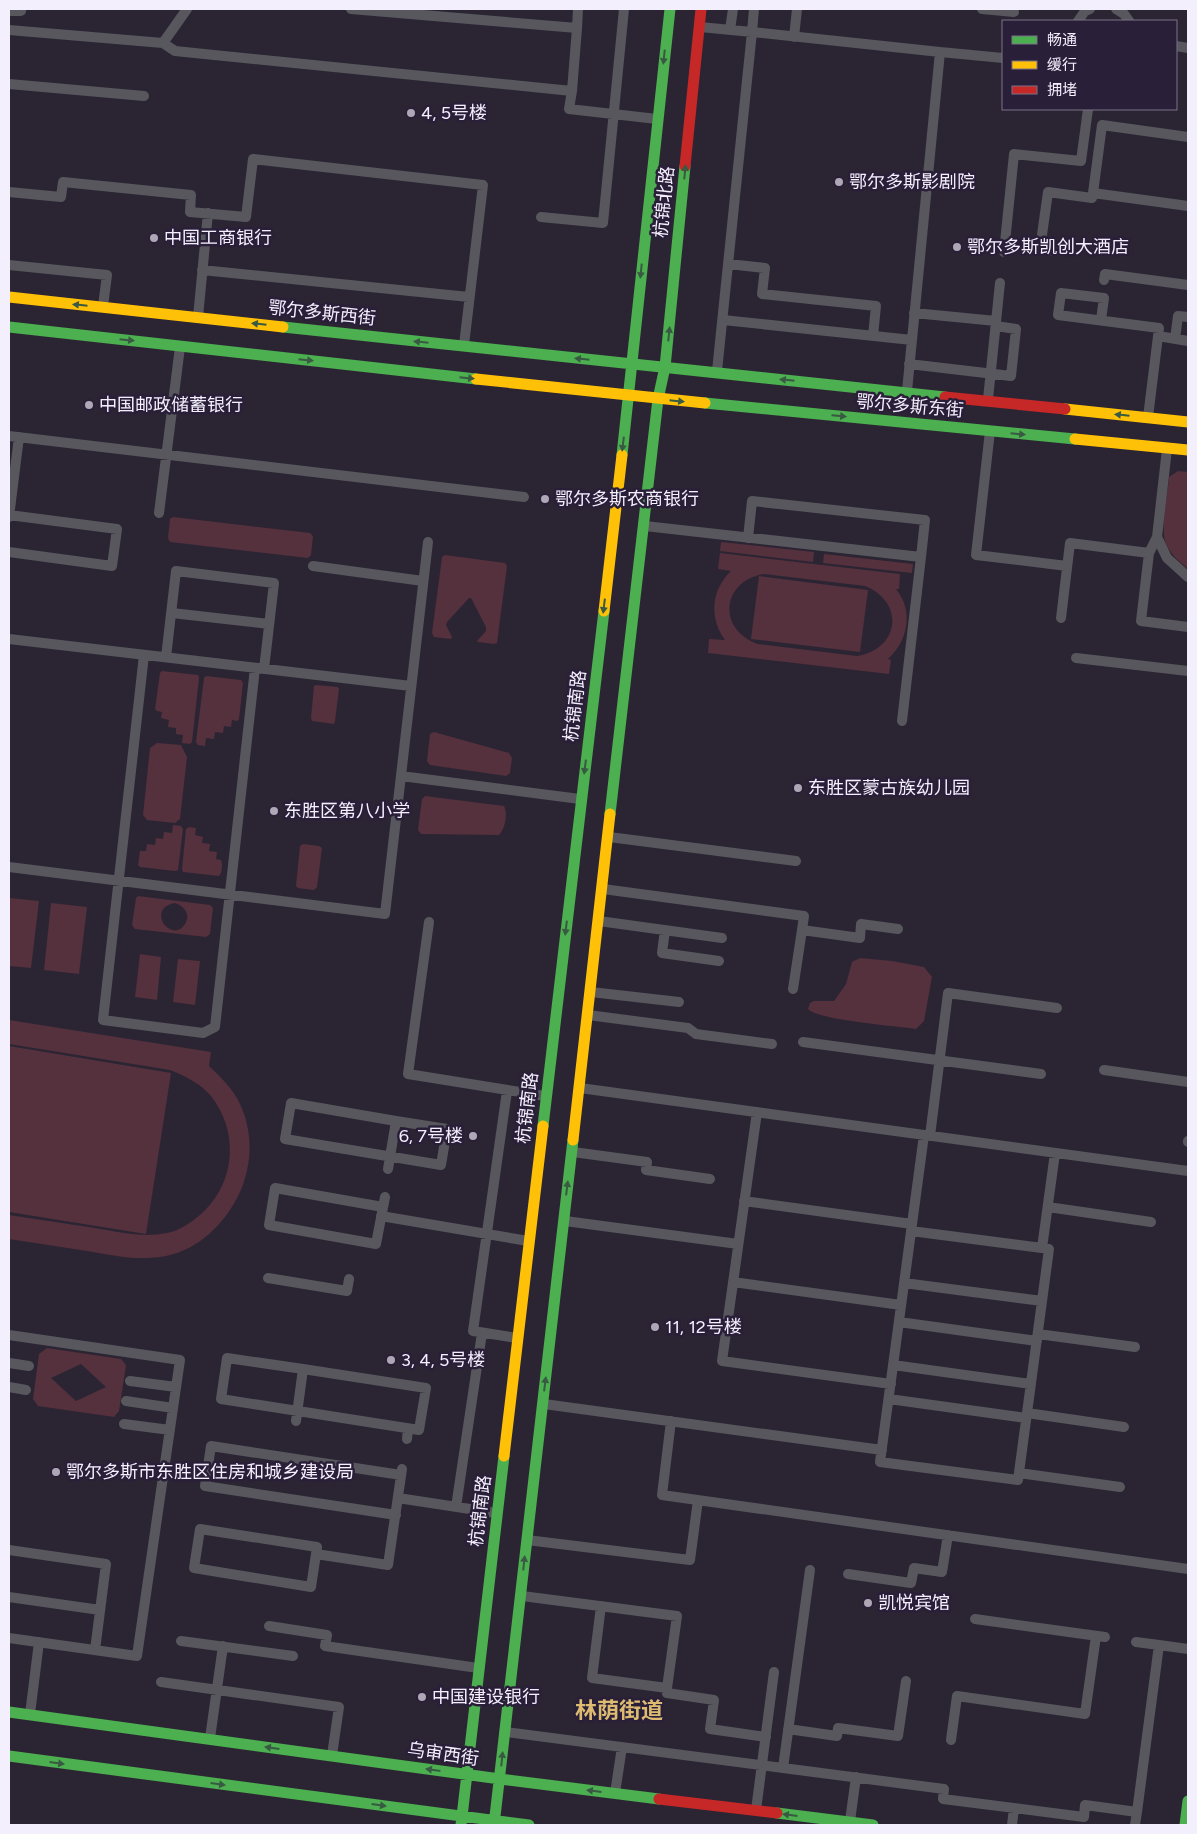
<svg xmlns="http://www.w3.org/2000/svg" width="1197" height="1834" viewBox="0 0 1197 1834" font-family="Figtree,'Noto Sans SC',sans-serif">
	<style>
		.green { fill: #55303d; fill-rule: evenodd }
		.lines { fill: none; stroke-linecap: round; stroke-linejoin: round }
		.lane { stroke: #57575d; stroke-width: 10 }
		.fast { stroke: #4caf50; stroke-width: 11 }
		.slow { stroke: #ffc107; stroke-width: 11 }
		.jam { stroke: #c62828; stroke-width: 11 }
		.oneway { fill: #385942 }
		.poi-dot { fill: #aea8b6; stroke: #2a1f39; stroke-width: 2 }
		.labels { text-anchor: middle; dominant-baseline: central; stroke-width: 5; stroke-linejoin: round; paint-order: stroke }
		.poi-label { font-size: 18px; fill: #f4effd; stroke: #2a1f39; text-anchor: start }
		.street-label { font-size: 18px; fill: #f4effd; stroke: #2a1f39 }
		.district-label { font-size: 22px; font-weight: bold; fill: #ddbc72; stroke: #2a1f39 }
	</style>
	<rect width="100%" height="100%" fill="#2b2533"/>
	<path class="green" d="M1178,471L1188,472V569C1180,562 1172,556 1167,546C1159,532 1168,494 1169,477Z
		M173,517L310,533L313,536L311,555L308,558L170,542L168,538L170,519Z
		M721,542L814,552L813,562L720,551Z
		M720,553L900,574L899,589H896C914,611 908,641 888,659L891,660L889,674L708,653L709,639L725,640C709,618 711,590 731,571L718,569ZM764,574L865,586C905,602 900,649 857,656L758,644C717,630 721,581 764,574Z
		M824,554L913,564L912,573L823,563Z
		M445,555L505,563L507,566L497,643L494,644L478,642L477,641L486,631V627L471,598H469L447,622L446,625L452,637L451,639L434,637L432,633L442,557Z
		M759,576L868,590L860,652L751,639Z
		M162,671L198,675L199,678L192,742L190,744L182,743L183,735L176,734V728L168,727L169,720L161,718L162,712L157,711L155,709L160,673Z
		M206,676L241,680L243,683L239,719L237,721L232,720L231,727L224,726L223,733L215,732L214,739L206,738L205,746L198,745L196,742L204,678Z
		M316,685L338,687L339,689L335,721L334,724L312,721L311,718L314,686Z
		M434,732L509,753L512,758L510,773L506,776L430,765L427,761L430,734Z
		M157,743L181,745L187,757L180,819L175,823L147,820L143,815L150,748Z
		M425,796L504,806C508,814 505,829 499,835L421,834L418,830L422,799Z
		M173,825L181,826L183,829L178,870L175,871L140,867L138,865L140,851H146L147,844L155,845L156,838L163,839L164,832L172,833Z
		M189,827L196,828L195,835L203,837L202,843L210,844L209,851L217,852L216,859L221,860C223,864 222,873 219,876L183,872L182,869L186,829Z
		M303,844L319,846L322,848L317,887L314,890L298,888L296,886L300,846Z
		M138,896L210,905L213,908L210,934L206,937L135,929L132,925L136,898ZM175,903C184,906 191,914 185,924C171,945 145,908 175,903Z
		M9,898L39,901L31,968L9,966Z
		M51,903L87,907L79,974L44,970Z
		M140,954L161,957L157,1000L135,997Z
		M860,958L892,961L924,967L932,977L924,1021L916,1029C897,1026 817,1020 808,1009L810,1003L814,1001H834L846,984L852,962Z
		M178,959L200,961L195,1005L173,1002Z
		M9,1020L211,1052L209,1066C221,1077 233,1089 240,1104C261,1149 246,1202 209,1234C198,1244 182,1253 166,1256C138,1261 115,1256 87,1251C61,1247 35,1243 9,1239V1215C38,1219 66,1224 95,1228C119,1232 143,1238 167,1233C179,1231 190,1223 200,1215C235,1185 240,1133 211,1096C200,1083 185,1076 170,1070L9,1044Z
		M9,1046L171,1073L146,1234L9,1212Z
		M47,1348L121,1359L126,1365L119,1411L114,1417L38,1406L33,1399L39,1354ZM81,1364L106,1387L76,1401L51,1378Z"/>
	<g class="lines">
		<path class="lane" d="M351,9L577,28L578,9
			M982,9L1014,12
			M1116,9L1124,14L1129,21
			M9,11H21V9
			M1078,21L1085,11L1090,9
			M700,27L752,32L754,9
			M9,30L163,43L187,9
			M730,30L733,9
			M794,37L797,9
			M163,43L175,51L572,91L569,109L657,119
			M1176,46L1188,48
			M9,84L144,96
			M572,91L577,28
			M1188,137L1102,125L1093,193L1188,206
			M9,192L61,197L63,182L191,195L190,212L246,217L253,159L483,185L464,345
			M541,217L603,223L624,9
			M1056,251L1040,249L1048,192L1092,198L1093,193
			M1004,252L1014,154L1081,161L1088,109
			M728,264L765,268L762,294L876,306L873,336
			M9,265L107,275L103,306
			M202,270L469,297
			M1104,280L1105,274L1188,285
			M914,313L996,321
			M198,317L208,213
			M723,320L912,340
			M1101,320L1104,298L1061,293L1058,315L1159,328L1148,417
			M1158,336L1188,341
			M1175,339L1178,316L1188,317
			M909,364L1011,376L1016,329L996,326
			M717,371L752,32L940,52
			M907,391L940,52L1003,58
			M988,399L1000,283
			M990,431L976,555L1067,566
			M9,436L524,497
			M1167,449L1157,537L1167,558L1188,577
			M159,513L180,347
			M9,517L19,437
			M645,526L921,557L902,721
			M1157,537L1149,553L1141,621L1188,627
			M748,538L752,501L925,520L921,557
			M9,552L112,566L117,529L9,515
			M313,566L423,581
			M172,613L269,624
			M1061,618L1070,543L1149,553
			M9,639L411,686
			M144,655L103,1020L203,1033L215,1027L255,668
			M166,657L176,571L274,583L264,669
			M1076,658L1188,671
			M401,776L580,799
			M609,837L796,861
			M9,867L385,914L428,542
			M603,889L804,916L802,930L860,938L861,924L898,929
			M599,921L722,938
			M429,922L408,1074L545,1096
			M665,930L662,953L719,961
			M793,989L802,930
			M591,992L679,1002
			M588,1015L688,1028L696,1034L772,1044
			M803,1042L1041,1074
			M1104,1070L1188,1082
			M580,1088L1188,1171
			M507,1091L473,1331L517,1338
			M757,1112L722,1361L891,1384
			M924,1135L880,1462L1018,1480L1049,1249L1042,1248L1055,1153
			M930,1136L948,993L1057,1008
			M1188,1142V1141
			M573,1152L647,1162L646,1170L710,1179
			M388,1169L396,1121L291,1103L285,1139L441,1165L447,1129L396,1121
			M744,1201L912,1224
			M383,1207L275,1188L269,1225L376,1244L385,1197
			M1048,1207L1151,1222
			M381,1216L528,1241
			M565,1221L738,1244
			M911,1231L1042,1248
			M268,1278L347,1291L349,1279
			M733,1282L901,1305
			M904,1283L1042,1301
			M899,1322L1037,1341
			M1038,1334L1135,1347
			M9,1335L180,1360L137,1656L9,1638
			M9,1363L29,1366
			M893,1365L1031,1384
			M130,1381L176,1387
			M9,1387L26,1390
			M889,1399L1026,1418
			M126,1401L173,1408
			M544,1404L882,1450
			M1027,1413L1124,1427
			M296,1421L303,1369L227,1358L221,1399L419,1430L426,1388L303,1369
			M671,1421L662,1495L1188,1569
			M124,1424L170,1430
			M407,1439L408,1429
			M1019,1473L1120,1487
			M398,1498L496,1513
			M456,1507L482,1333
			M396,1515L205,1486L211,1446L401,1475
			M527,1540L690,1560L698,1500
			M9,1550L106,1564L95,1650
			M316,1554L317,1547L200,1529L194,1568L311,1587L316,1554L388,1565L402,1469
			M848,1574L911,1583L914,1568L942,1572L948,1535
			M522,1596L677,1616L667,1688L592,1678L601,1606
			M9,1597L100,1610
			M975,1619L1105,1637
			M269,1626L327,1635L325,1646L478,1668
			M181,1641L293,1656
			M1136,1642L1159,1645
			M161,1682L339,1707L332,1755
			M667,1688V1693L714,1700L710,1729L766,1737
			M30,1714L39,1642
			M788,1729L837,1736L838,1728L898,1736L906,1681
			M506,1732L783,1768L810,1570
			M210,1738L223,1646
			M951,1740L957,1696L1085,1714L1096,1636
			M783,1768L944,1789L943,1799L1084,1817L1085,1805L1137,1812L1135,1825
			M615,1793L622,1747
			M756,1810L774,1672
			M1137,1812L1159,1645L1188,1649
			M850,1821L856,1777
			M1012,1825L1014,1808"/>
		<path class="fast" d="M9,327L476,379
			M283,327L945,397
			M705,403L1075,439
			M622,455L670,9
			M610,814L658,399L665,367L685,166
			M543,1126L604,611
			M9,1712L500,1779L659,1799
			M9,1756L529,1825
			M777,1813L873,1825
			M461,1825L504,1456
			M494,1825L573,1140
			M1185,1825L1188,1801"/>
		<path class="slow" d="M9,297L283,327
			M476,379L705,403
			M1065,409L1188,422
			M1075,439L1188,450
			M604,611L622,455
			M573,1140L610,814
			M504,1456L543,1126"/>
		<path class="jam" d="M685,166L701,9
			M945,397L1065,409
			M659,1799L777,1813"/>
	</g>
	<defs><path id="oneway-solid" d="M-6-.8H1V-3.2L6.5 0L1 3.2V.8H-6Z" transform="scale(1.25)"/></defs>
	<g class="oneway">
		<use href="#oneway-solid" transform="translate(664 57) rotate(96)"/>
		<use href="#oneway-solid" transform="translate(685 172) rotate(-84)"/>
		<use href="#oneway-solid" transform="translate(641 271) rotate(96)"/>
		<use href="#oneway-solid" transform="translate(80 305) rotate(-174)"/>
		<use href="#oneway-solid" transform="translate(259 324) rotate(-174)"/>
		<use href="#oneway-solid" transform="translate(669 334) rotate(-84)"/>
		<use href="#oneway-solid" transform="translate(127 340) rotate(6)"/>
		<use href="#oneway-solid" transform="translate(421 342) rotate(-174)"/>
		<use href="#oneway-solid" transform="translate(582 359) rotate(-174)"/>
		<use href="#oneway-solid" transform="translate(306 360) rotate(6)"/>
		<use href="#oneway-solid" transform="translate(467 378) rotate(6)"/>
		<use href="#oneway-solid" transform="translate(787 380) rotate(-174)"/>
		<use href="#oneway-solid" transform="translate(677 401) rotate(6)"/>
		<use href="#oneway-solid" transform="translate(1122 415) rotate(-174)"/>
		<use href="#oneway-solid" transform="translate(839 416) rotate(5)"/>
		<use href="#oneway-solid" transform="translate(1018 434) rotate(6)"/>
		<use href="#oneway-solid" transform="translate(623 444) rotate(97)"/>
		<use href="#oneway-solid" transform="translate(604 606) rotate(97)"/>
		<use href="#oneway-solid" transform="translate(585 767) rotate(97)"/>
		<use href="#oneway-solid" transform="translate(566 928) rotate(97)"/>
		<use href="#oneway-solid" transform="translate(567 1188) rotate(-83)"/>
		<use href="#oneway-solid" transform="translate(545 1384) rotate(-83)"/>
		<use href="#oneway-solid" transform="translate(524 1563) rotate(-84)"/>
		<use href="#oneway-solid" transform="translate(272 1748) rotate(-172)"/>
		<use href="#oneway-solid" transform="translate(502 1759) rotate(-84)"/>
		<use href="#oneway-solid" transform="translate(57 1763) rotate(8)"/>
		<use href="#oneway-solid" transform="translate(433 1770) rotate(-172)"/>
		<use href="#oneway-solid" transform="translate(218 1784) rotate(8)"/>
		<use href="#oneway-solid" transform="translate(594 1791) rotate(-173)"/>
		<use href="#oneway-solid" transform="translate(379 1805) rotate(8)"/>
		<use href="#oneway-solid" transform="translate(790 1815) rotate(-173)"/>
	</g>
	<g class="poi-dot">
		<circle cx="411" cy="113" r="5"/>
		<circle cx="839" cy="182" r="5"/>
		<circle cx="154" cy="238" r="5"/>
		<circle cx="957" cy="247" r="5"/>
		<circle cx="89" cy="405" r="5"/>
		<circle cx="545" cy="499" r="5"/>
		<circle cx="798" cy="788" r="5"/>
		<circle cx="274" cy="811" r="5"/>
		<circle cx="473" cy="1136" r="5"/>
		<circle cx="655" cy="1327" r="5"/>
		<circle cx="391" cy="1360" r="5"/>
		<circle cx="56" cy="1472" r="5"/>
		<circle cx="868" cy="1603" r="5"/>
		<circle cx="422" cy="1697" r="5"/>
	</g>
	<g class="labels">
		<g class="poi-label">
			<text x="421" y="113">4, 5号楼</text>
			<text x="849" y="182">鄂尔多斯影剧院</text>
			<text x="164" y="238">中国工商银行</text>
			<text x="967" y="247">鄂尔多斯凯创大酒店</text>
			<text x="99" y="405">中国邮政储蓄银行</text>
			<text x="555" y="499">鄂尔多斯农商银行</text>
			<text x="808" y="788">东胜区蒙古族幼儿园</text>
			<text x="284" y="811">东胜区第八小学</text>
			<text x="463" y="1136" text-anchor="end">6, 7号楼</text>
			<text x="665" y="1327">11, 12号楼</text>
			<text x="401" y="1360">3, 4, 5号楼</text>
			<text x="66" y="1472">鄂尔多斯市东胜区住房和城乡建设局</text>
			<text x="878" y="1603">凯悦宾馆</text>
			<text x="432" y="1697">中国建设银行</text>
		</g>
		<g class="street-label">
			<text transform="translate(664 202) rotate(-84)">杭锦北路</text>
			<text transform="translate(322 313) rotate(6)">鄂尔多斯西街</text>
			<text transform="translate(910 406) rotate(5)">鄂尔多斯东街</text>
			<text transform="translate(575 706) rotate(-83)">杭锦南路</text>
			<text transform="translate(527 1108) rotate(-83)">杭锦南路</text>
			<text transform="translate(480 1511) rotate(-83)">杭锦南路</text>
			<text transform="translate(443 1754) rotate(8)">乌审西街</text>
		</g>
		<g class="district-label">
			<text x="619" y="1710">林荫街道</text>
		</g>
	</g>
	<rect width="1197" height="1834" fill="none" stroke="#f4effd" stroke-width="20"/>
	<rect x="1002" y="20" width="175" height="90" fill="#2a1f39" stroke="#7b7287"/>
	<rect x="1012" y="36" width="25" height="8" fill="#4caf50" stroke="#7b7287"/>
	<text x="1047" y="45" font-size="15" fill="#f4effd">畅通</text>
	<rect x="1012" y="61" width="25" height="8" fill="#ffc107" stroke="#7b7287"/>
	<text x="1047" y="70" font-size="15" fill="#f4effd">缓行</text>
	<rect x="1012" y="86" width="25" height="8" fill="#c62828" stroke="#7b7287"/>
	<text x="1047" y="95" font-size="15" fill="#f4effd">拥堵</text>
</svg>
